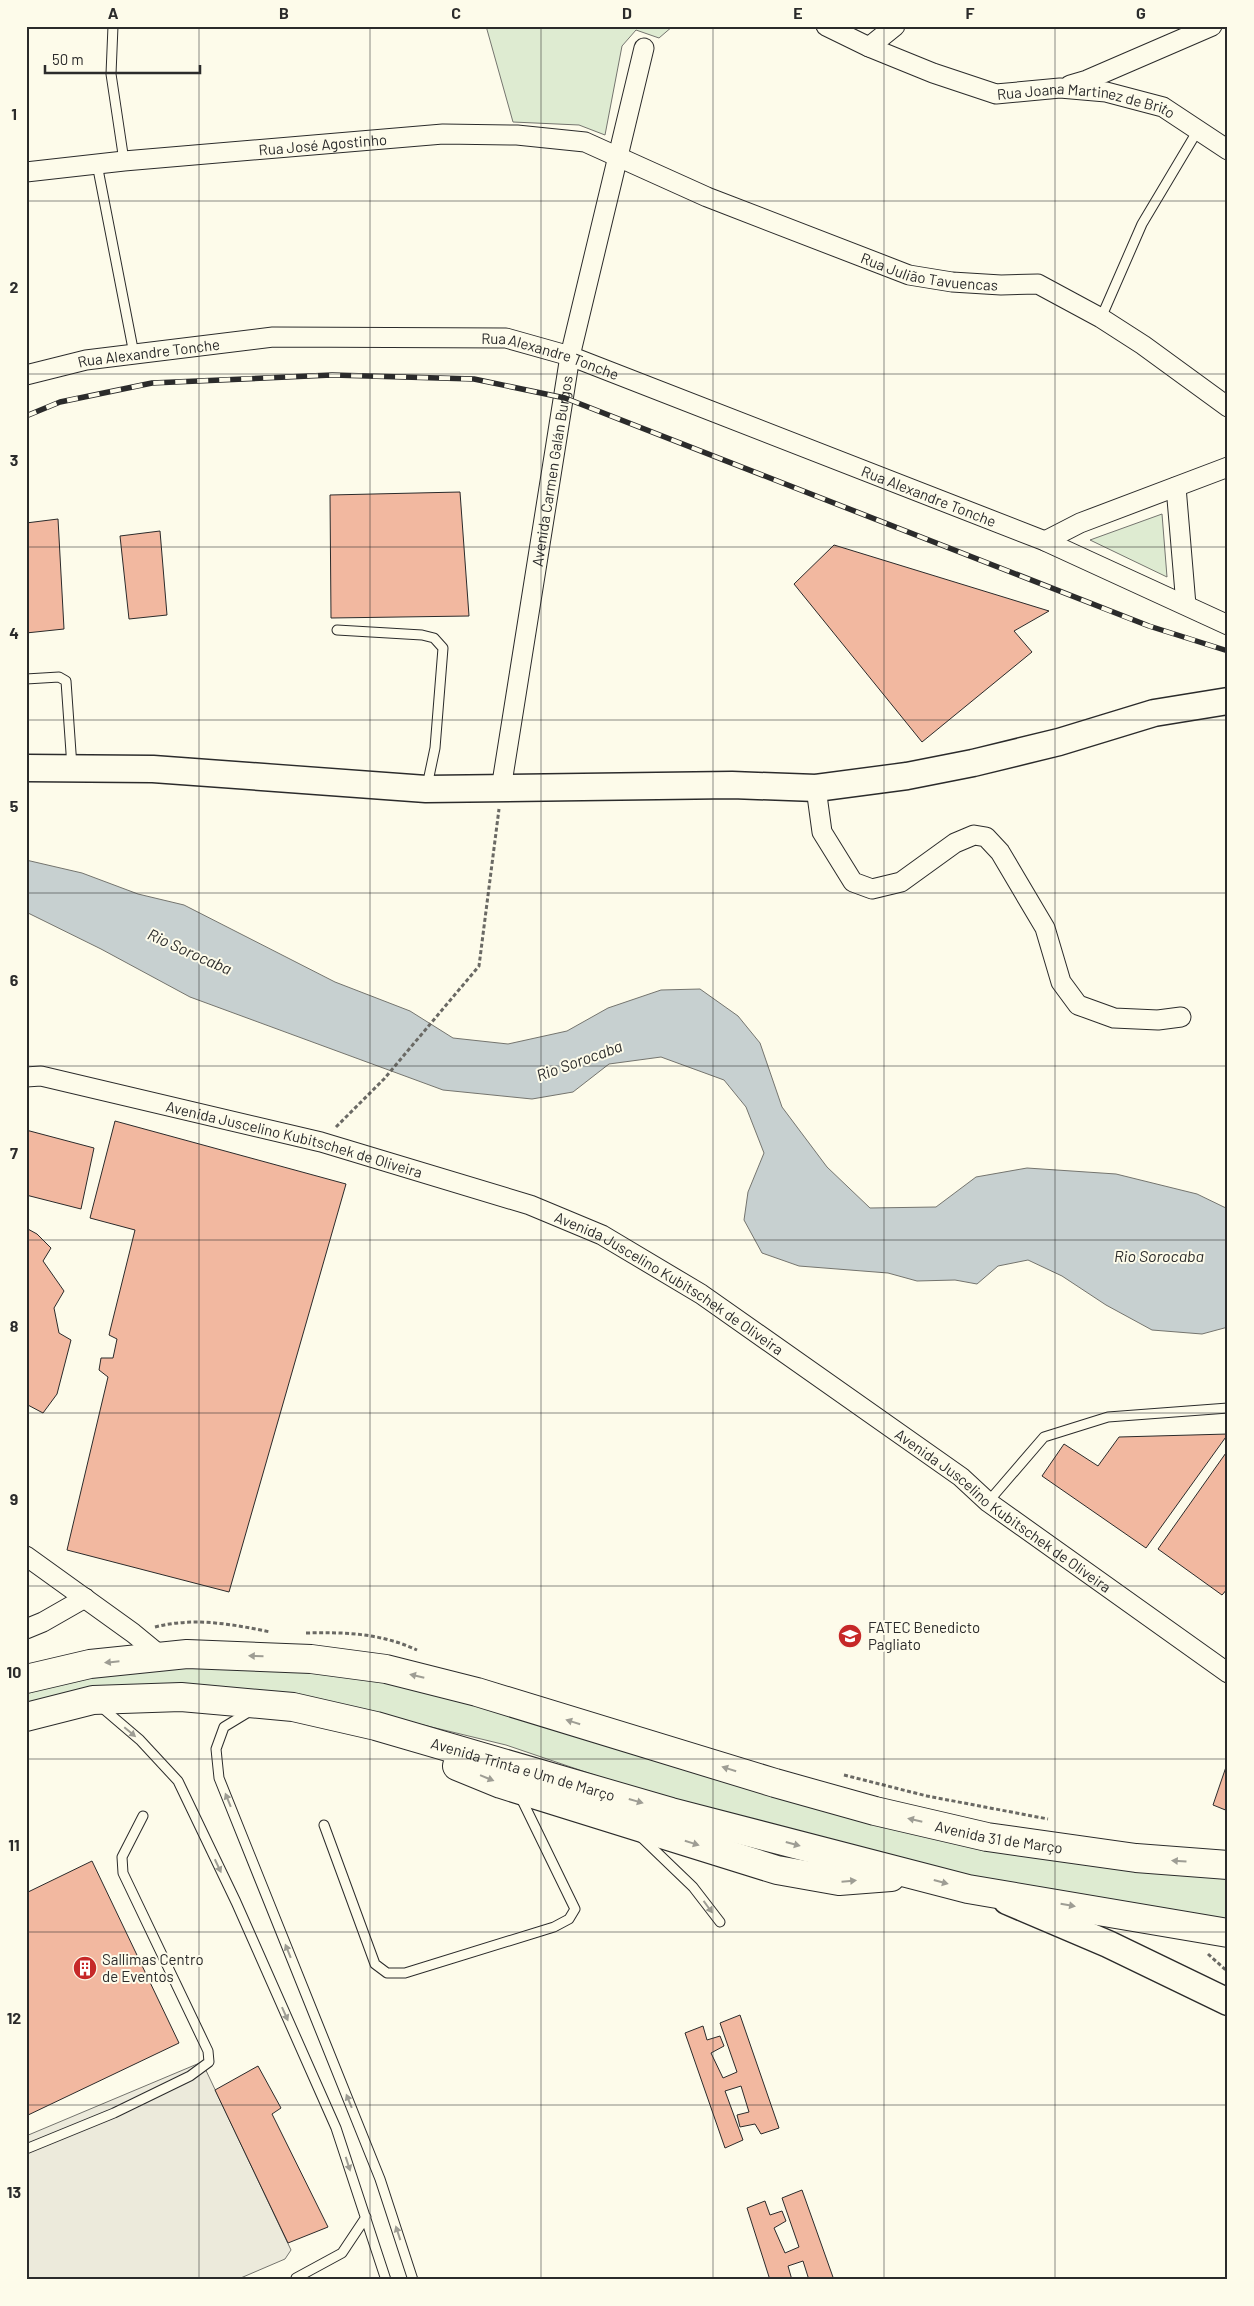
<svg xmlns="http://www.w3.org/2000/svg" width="1254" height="2306" viewBox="0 0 1254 2306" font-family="Barlow,sans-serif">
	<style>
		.green { fill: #deebd1; stroke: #74746e }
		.parking { fill: #eceadb; stroke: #74746e }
		.water { fill: #c7d0d0; stroke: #74746e }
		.building { fill: #f2b8a0; stroke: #2b2b2b }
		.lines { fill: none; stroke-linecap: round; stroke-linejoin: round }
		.lane-casing { stroke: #2b2b2b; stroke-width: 11 }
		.street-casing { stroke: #2b2b2b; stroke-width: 21 }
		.secondary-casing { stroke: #2b2b2b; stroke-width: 29 }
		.highway-casing { stroke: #2b2b2b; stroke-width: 30 }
		.path { stroke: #6a6964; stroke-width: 3; stroke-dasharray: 4 2.5; stroke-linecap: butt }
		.lane { stroke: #fdfbea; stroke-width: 9 }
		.street { stroke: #fdfbea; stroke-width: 19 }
		.secondary { stroke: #fdfbea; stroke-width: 26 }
		.highway { stroke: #fdfbea; stroke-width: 28 }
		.rail-casing { stroke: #2b2b2b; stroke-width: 5.5 }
		.rail { stroke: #fdfbea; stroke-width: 4; stroke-dasharray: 11; stroke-linecap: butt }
		.oneway { fill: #9e9d94 }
		.grid { fill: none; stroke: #2b2b2b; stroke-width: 1; stroke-opacity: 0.55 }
		.labels { text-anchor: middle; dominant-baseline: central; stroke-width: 4; stroke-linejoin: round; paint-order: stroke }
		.street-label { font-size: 15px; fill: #2b2b2b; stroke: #fdfbea }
		.poi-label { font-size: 15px; fill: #2b2b2b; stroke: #fdfbea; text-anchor: start }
		.water-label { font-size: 16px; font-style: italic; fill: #2b2b2b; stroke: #fdfbea }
		.neatline { fill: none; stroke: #2b2b2b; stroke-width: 2 }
		.grid-label { font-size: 16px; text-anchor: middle; font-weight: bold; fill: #2b2b2b }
	</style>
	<rect width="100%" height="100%" fill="#fdfbea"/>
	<path class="green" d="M486,26H673L659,38L636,30L622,46L605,135L579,125L513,122Z
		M1162,514L1167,577L1090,540Z
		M232,1664L386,1681L1081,1860L1228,1879V1925L998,1883L862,1854L609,1780L506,1745L361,1710L26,1707V1689C93,1671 163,1666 232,1664Z"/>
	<path class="parking" d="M202,2062L291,2250L285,2259L236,2280H26V2136Z"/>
	<path class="water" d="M26,860L82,873L138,894L184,905L335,982L410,1011L453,1038L508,1044L567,1031L608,1008L661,990L700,989L738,1016L760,1043L782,1107L827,1167L870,1208L936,1207L976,1177L1027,1168L1116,1174L1197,1194L1228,1209V1327L1202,1334L1152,1330L1106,1305L1062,1276L1028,1260L998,1266L977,1284L955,1280L917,1281L888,1273L799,1266L762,1253L744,1220L748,1192L764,1153L746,1107L724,1080L661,1057L609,1064L573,1092L532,1099L443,1090L190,997L101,949L26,912Z"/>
	<path class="building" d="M460,492L469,616L331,618L330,495Z
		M58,519L64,629L26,633V523Z
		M160,531L167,615L129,619L120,536Z
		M834,545L1049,611L1014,631L1032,652L922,742L794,584Z
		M115,1121L346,1184L229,1592L67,1550L108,1377L99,1370L101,1358H113L117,1339L109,1335L135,1230L90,1218Z
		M26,1130L94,1148L81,1209L26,1195Z
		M26,1228L37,1234L51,1248L43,1261L64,1291L54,1308L59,1333L71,1340L57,1394L43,1413L26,1404Z
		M1228,1434L1146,1548L1042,1476L1064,1444L1098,1466L1119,1437Z
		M1228,1450V1588L1222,1595L1158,1549Z
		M1227,1764H1228V1811L1213,1805Z
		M92,1861L179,2043L26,2116V1893Z
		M740,2015L779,2128L761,2134L755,2124L740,2127L737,2115L749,2112L741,2086L725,2091L743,2140L725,2148L685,2033L703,2026L707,2040L720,2036L724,2046L711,2053L723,2078L737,2072L720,2023Z
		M258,2066L281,2108L272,2114L328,2227L288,2243L215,2090Z
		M802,2190L834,2280H809L803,2261L788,2266L792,2280H770L747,2208L765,2201L770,2215L782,2211L786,2221L774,2228L785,2253L799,2247L782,2198Z"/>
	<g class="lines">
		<g class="lane-casing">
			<path id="lane" d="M113,26L111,74L124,161
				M97,164L134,354
				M1101,318L1142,224L1198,130
				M337,630L422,635L434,638L443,648L435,748L427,786
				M26,679L59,677L66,681L72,767
				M988,1502L1044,1437L1108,1417L1228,1408
				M99,1705L140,1740L178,1781L236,1902L336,2128L386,2280
				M252,1710L224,1727L216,1749L219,1778L380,2179L413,2280
				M324,1825L375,1964L387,1973H405L554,1927L569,1919L575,1909L520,1796
				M640,1836L693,1887L720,1922
				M26,2149L114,2113L190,2076L209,2062L208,2051L123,1873L122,1857L143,1816
				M296,2278L342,2253L366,2217"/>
		</g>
		<g class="street-casing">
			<g id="street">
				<path id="s1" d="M826,26L869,47L933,73L996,94L1060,88L1106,92L1163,107L1228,150"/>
				<path d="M869,47L895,26"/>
				<path d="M1070,85L1087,80L1212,26"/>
				<path id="s2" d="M26,172L124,161L443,134L517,135L585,142L707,197L909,275L952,282L1001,285L1038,284L1101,318L1143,345L1228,407"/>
				<path id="s3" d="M26,375L86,360L273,337L506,338L570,356L1045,541L1228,625"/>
				<path d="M1176,487L1186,605"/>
				<path d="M1045,541L1080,523L1228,467"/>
				<path d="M816,788L822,832L853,882L872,889L901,882L955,843L974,835L986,837L1000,852L1045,928L1061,982L1078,1005L1114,1018L1158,1020L1181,1017"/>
				<path id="s4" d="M501,789L570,356L644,48"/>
				<path id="s5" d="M26,1077L41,1076L321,1142L530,1205L602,1235L701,1294L961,1477L988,1502L1228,1673"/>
				<path d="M26,1556L133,1633L161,1656"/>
				<path d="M26,1629L43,1622L85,1598"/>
			</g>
		</g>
		<g class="secondary-casing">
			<path id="secondary" d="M26,768L153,769L426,789L732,785L816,788L907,776L973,763L1059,742L1154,713L1228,701
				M1007,1901L1108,1944L1228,2002"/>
		</g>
		<g class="highway-casing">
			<g id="highway">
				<path id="s6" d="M26,1679L90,1664L187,1654L311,1659L386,1669L477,1692L775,1783L875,1811L987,1837L1136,1858L1228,1865"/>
				<path id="s7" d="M26,1717L93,1700L181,1697L293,1707L376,1726L671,1812L968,1889L1228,1933"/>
				<path d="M457,1766L501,1784L777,1870L839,1881L891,1877"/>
			</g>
		</g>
		<path class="path" d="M336,1127L384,1079L479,966L499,809
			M155,1627C193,1617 232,1624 270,1632
			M306,1633C345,1632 380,1633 417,1650
			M844,1775L927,1796L1048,1819
			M1208,1954L1228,1972"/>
		<use href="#lane" class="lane"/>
		<use href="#street" class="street"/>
		<use href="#secondary" class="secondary"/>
		<use href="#highway" class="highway"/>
		<g class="rail-casing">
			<path id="rail" d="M26,416L60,402L152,383L332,375L474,379L565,398L1149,626L1228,651"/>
		</g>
		<use href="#rail" class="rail"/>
	</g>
	<defs><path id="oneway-solid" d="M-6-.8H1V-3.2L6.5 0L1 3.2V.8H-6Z" transform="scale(1.25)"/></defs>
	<g class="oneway">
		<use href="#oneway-solid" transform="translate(256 1656) rotate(-178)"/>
		<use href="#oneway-solid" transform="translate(112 1662) rotate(174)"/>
		<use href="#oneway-solid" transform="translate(417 1676) rotate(-167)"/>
		<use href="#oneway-solid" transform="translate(573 1722) rotate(-163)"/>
		<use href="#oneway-solid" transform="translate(130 1732) rotate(40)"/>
		<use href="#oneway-solid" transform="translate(729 1769) rotate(-163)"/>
		<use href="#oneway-solid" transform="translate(487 1778) rotate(22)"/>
		<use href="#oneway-solid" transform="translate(228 1800) rotate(-112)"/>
		<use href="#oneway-solid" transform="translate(636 1801) rotate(16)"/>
		<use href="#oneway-solid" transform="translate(915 1820) rotate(-167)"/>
		<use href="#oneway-solid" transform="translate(692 1843) rotate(17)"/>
		<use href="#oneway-solid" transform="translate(793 1844) rotate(15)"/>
		<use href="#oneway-solid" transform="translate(1179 1861) rotate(-176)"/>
		<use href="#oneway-solid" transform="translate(218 1866) rotate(65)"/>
		<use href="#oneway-solid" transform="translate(849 1881) rotate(-5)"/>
		<use href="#oneway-solid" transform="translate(941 1882) rotate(15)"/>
		<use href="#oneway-solid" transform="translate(1068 1905) rotate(10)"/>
		<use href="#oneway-solid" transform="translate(708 1907) rotate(54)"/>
		<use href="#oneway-solid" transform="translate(288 1951) rotate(-112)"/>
		<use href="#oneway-solid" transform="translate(285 2014) rotate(66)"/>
		<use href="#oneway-solid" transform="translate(349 2101) rotate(-112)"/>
		<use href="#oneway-solid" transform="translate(348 2164) rotate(72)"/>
		<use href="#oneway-solid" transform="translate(398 2233) rotate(-108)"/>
	</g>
	<path class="grid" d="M199,26V2280M370,26V2280M541,26V2280M713,26V2280M884,26V2280M1055,26V2280M26,201H1228M26,374H1228M26,547H1228M26,720H1228M26,893H1228M26,1066H1228M26,1240H1228M26,1413H1228M26,1586H1228M26,1759H1228M26,1932H1228M26,2105H1228"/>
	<defs>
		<g id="university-disc" transform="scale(1.25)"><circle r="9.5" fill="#c62828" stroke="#fdfbea"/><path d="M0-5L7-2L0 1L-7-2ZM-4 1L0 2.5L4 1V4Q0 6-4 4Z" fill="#fff"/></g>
		<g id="building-disc" transform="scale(1.25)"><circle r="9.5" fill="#c62828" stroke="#fdfbea"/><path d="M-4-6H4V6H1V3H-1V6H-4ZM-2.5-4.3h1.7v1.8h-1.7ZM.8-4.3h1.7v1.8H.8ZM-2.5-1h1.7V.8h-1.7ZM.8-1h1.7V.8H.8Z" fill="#fff"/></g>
	</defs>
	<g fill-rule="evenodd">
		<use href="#university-disc" x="850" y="1636"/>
		<use href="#building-disc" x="85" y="1968"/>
	</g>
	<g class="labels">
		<g class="street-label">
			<text stroke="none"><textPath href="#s1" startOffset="275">Rua Joana Martinez de Brito</textPath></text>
			<text stroke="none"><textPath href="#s2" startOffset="298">Rua José Agostinho</textPath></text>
			<text stroke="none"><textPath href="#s2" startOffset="931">Rua Julião Tavuencas</textPath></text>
			<text stroke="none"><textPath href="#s3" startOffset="125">Rua Alexandre Tonche</textPath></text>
			<text stroke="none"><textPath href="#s3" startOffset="530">Rua Alexandre Tonche</textPath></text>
			<text stroke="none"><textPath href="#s4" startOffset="322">Avenida Carmen Galán Burgos</textPath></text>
			<text stroke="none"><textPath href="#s3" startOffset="935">Rua Alexandre Tonche</textPath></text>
			<text stroke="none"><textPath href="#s5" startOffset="276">Avenida Juscelino Kubitschek de Oliveira</textPath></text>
			<text stroke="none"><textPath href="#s5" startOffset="681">Avenida Juscelino Kubitschek de Oliveira</textPath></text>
			<text stroke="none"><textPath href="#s5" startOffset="1086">Avenida Juscelino Kubitschek de Oliveira</textPath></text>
			<text stroke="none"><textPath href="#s7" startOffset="508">Avenida Trinta e Um de Março</textPath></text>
			<text stroke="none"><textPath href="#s6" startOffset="999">Avenida 31 de Março</textPath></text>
		</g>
		<g class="poi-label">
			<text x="868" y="1627">FATEC Benedicto<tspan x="868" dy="17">Pagliato</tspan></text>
			<text x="102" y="1959">Sallimas Centro<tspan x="102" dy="17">de Eventos</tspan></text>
		</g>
		<g class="water-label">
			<text transform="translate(190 951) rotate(24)">Rio Sorocaba</text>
			<text transform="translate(579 1060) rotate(-20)">Rio Sorocaba</text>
			<text x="1159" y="1255">Rio Sorocaba</text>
		</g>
	</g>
	<rect width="1254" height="2306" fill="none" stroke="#fdfbea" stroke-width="55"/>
	<path d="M45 65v8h155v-8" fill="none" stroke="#2b2b2b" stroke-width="2.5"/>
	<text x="52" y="65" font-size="15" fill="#2b2b2b" stroke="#fdfbea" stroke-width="4" paint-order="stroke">50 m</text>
	<rect x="28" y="28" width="1198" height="2250" class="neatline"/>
	<g class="grid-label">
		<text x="113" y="19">A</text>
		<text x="284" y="19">B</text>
		<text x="456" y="19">C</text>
		<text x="627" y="19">D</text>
		<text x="798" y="19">E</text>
		<text x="970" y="19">F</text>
		<text x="1141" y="19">G</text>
		<text x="14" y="120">1</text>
		<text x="14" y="293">2</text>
		<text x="14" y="466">3</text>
		<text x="14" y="639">4</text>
		<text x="14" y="812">5</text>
		<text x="14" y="986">6</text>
		<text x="14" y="1159">7</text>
		<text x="14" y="1332">8</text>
		<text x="14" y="1505">9</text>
		<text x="14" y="1678">10</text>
		<text x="14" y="1851">11</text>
		<text x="14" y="2024">12</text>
		<text x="14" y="2198">13</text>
	</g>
</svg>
